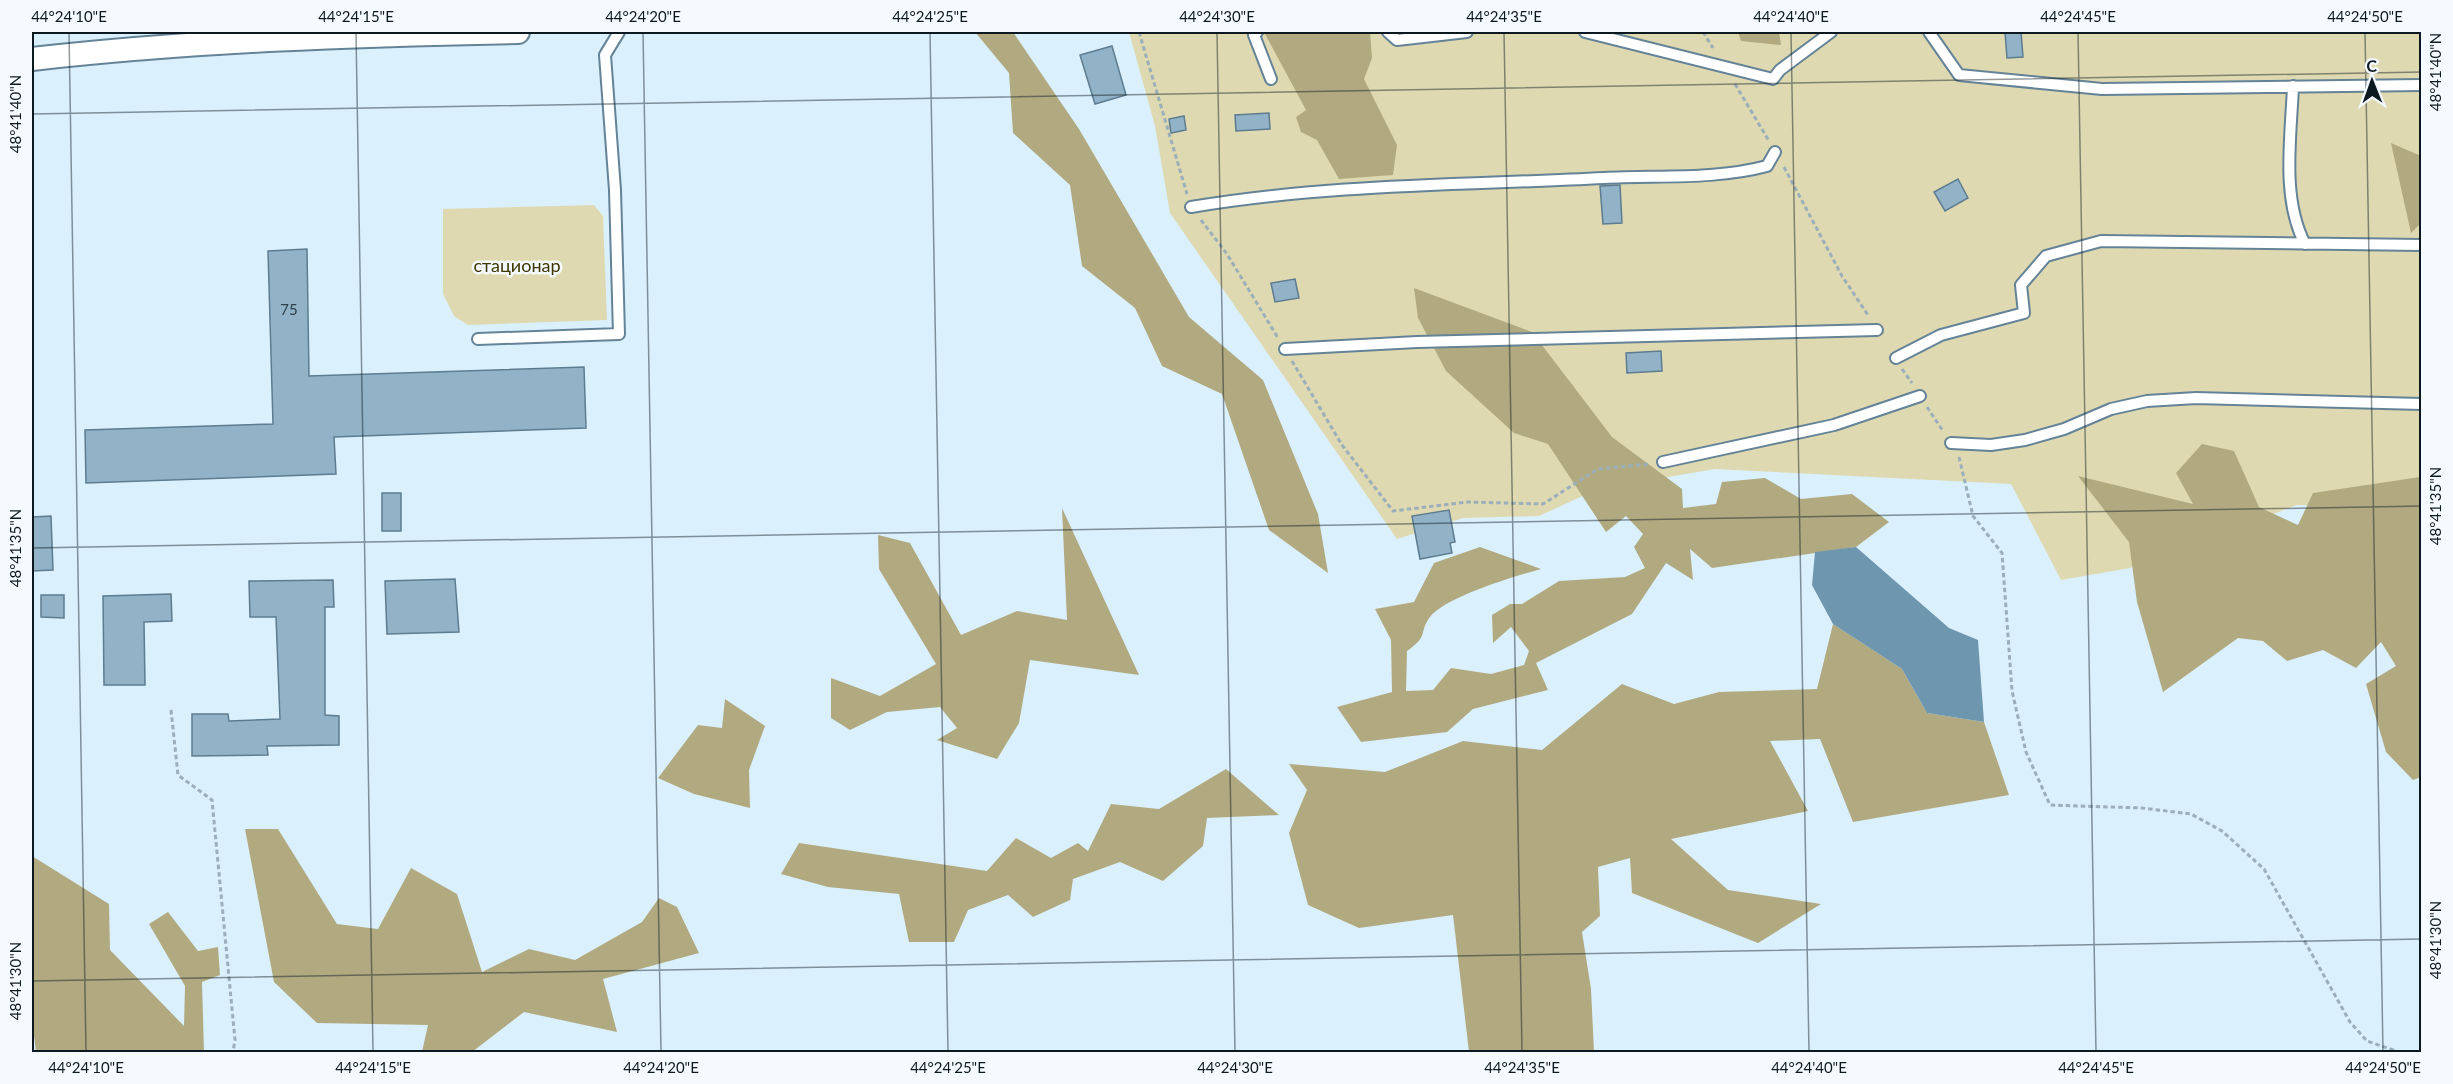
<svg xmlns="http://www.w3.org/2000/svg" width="2453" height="1084" viewBox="0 0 2453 1084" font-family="Lato,sans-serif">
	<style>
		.green { fill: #dfd9b1 }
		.forest { fill: #b1aa81 }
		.water { fill: #6f96af }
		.building { fill: #91b2c7; stroke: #5d7c90; stroke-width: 1.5 }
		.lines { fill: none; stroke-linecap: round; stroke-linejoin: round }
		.service-casing { stroke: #648397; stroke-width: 14 }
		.minor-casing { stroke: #648397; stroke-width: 26 }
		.path { stroke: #9baeb9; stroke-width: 3; stroke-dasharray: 4.5 3; stroke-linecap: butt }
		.service { stroke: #fff; stroke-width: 10 }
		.minor { stroke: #fff; stroke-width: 22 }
		.ticks { fill: none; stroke: #0c1920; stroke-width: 1.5; stroke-opacity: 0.45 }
		.labels { text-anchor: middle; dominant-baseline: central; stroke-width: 5; stroke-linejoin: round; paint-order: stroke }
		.number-label { font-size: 15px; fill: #2d3f4a }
		.park-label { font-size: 18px; fill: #3f3700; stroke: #f4faff }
		.neatline { fill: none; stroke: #0c1920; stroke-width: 2 }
		.ticks-label { font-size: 15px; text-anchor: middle; fill: #0c1920 }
	</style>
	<rect width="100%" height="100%" fill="#dbf0fd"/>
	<path class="green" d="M1129,32H2421V507L2297,505L2130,568L2061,580L2011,484L1715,469L1598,489L1539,516L1463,518L1397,539L1170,213L1155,126Z
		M594,205L603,216L607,320L468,325L454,316L443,294V209Z"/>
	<path class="forest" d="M975,32H1013L1079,129L1189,317L1263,380L1318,514L1328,573L1269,530L1222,394L1162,366L1135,308L1082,266L1070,185L1013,133L1009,73Z
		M1268,32H1370L1372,58L1364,79L1397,145L1393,175L1339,179L1317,140L1301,132L1296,117L1306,110L1265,34Z
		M1738,32H1779L1781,45L1741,41Z
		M2391,143L2421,156V223L2411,233Z
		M1414,288L1532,332L1612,437L1682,489L1683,508L1716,504L1722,482L1765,478L1801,499L1852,494L1889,522L1856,547L1712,568L1690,549L1693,580L1666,563L1632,614L1536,663L1548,690L1473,709L1447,732L1361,742L1337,707L1392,692L1391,640L1375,609L1414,602L1434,563L1480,547L1541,569C1515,576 1445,597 1430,617C1418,633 1430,635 1407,651L1406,691L1433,690L1451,668L1491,674L1524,665L1529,651L1511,627L1493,643L1492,615L1510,604H1522L1559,581L1625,577L1645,568L1634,547L1643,534L1626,516L1606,532L1548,444L1514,433L1446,371L1418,318Z
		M2202,444L2234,451L2259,507L2298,525L2313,493L2420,477L2421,777L2413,780L2386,752L2366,684L2396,666L2381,642L2356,668L2323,650L2287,661L2263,641L2238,638L2163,692L2137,602L2129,542L2078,476L2193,504L2176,473Z
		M1062,508L1139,675L1030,660L1019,723L997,759L937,740L957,728L940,707L887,712L850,730L831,718V678L880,696L936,664L879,569L878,535L910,543L961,635L1017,611L1067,620Z
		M1833,624L1902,669L1927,713L1984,722L2009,795L1853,822L1820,739L1770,741L1808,811L1671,839L1728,890L1821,904L1758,943L1632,893L1630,858L1598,867L1600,916L1582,932L1591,989L1594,1052H1469L1453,915L1359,928L1308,905L1289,833L1307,790L1289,764L1385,772L1463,741L1542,750L1622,684L1674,704L1719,692L1817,689Z
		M725,699L765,726L749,770L750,808L694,794L658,778L698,725L722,728Z
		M1226,769L1279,815L1207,818L1203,846L1163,881L1120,862L1073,879L1070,900L1033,917L1008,895L968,910L954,942H909L899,894L828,887L781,874L799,843L987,871L1016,838L1051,858L1078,843L1088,851L1111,804L1159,809Z
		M245,829H278L337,924L378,929L411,868L457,894L482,972L529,949L575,960L642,922L659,898L677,907L699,953L603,979L617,1032L524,1012L472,1052H422L428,1025L317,1023L274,982Z
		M32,856L109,904L110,950L184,1026L185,986L149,924L168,912L198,951L218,947L220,975L202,982L204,1052H36L32,1019Z"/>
	<path class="water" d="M1856,547L1949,628L1978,640L1984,722L1927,713L1902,669L1833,624L1812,585L1815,552Z"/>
	<path class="building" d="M2005,32H2021L2023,57L2007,58Z
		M1112,46L1126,95L1095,104L1080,55Z
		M1269,113L1270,129L1236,131L1235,115Z
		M1184,116L1186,130L1171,133L1169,119Z
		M1958,179L1968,198L1945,211L1934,192Z
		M1620,185L1622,223L1603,224L1600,186Z
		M307,249L309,376L584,367L586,428L334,437L336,474L86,483L85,430L273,424L268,251Z
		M1295,279L1299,298L1275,302L1271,283Z
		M1661,351L1662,371L1627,373L1626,353Z
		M382,493H401V531H382Z
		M1449,510L1455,542L1450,543L1452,553L1420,559L1412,516Z
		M51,516L53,570L32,571V517Z
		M455,579L459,632L387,634L385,581Z
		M333,580L334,607H325V715L339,716V745L267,746L268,755L192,756V714H228L229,721L280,719L276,617H250L249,581Z
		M171,594L172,621L144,622L145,685H104L103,596Z
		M41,595H64V618L41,617Z"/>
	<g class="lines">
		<g class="service-casing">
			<path id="service" d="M1257,32L1254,35L1271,79
				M1388,32L1397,40L1467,32
				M1585,32L1773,79L1780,70L1831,32
				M1929,32L1959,75L2102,89L2422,85
				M2293,86C2291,137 2281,198 2305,244
				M1191,207C1327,184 1467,185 1604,178C1657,175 1715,180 1767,166L1775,152
				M478,339L619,334L615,190L605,55L619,32
				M1285,349L1417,342L1877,330
				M1896,358L1941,335L2024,313L2021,285L2046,256L2101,241L2422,245
				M1951,443L1991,445L2025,440L2064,429L2111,409L2147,401L2196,398L2422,404
				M1663,462L1834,425L1920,396"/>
		</g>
		<g class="minor-casing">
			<path id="minor" d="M32,59C193,41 355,35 518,32"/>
		</g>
		<path class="path" d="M1139,32L1187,194
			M1703,32L1713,48
			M1735,84L1769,141
			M1784,167L1842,276L1868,315
			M1201,220L1227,254L1278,338
			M1292,361L1342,445L1393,511L1468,502L1543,504L1598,469L1650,464
			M1902,369L1912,383
			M1927,407L1943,431
			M1959,457L1973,516L2002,553L2012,691L2026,752L2050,805L2142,808L2191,814L2222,831L2264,869L2350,1022L2367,1041L2399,1052
			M171,710L178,775L212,800L235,1040L233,1052"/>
		<use href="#service" class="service"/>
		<use href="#minor" class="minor"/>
	</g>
	<path class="ticks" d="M69,32L86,1052M356,32L373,1052M643,32L661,1052M930,32L948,1052M1217,32L1235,1052M1504,32L1522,1052M1791,32L1809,1052M2078,32L2096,1052M2365,32L2383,1052M32,114L2422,72M32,548L2422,506M32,981L2422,939"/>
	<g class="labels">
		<g class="number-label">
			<text x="289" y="309">75</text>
		</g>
		<g class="park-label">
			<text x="517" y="265">стационар</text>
		</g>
	</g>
	<rect width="2453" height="1084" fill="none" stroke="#f4faff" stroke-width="66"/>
	<g transform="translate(2372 81) rotate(359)" stroke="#f4faff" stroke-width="4.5" paint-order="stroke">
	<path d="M0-4.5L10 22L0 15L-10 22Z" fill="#0c1920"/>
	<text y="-9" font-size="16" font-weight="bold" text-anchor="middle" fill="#0c1920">С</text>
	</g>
	<rect x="33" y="33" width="2387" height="1018" class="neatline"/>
	<g class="ticks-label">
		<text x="69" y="22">44°24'10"E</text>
		<text x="356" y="22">44°24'15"E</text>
		<text x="643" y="22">44°24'20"E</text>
		<text x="930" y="22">44°24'25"E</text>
		<text x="1217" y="22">44°24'30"E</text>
		<text x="1504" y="22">44°24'35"E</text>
		<text x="1791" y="22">44°24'40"E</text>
		<text x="2078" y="22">44°24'45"E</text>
		<text x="2365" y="22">44°24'50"E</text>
		<text transform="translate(2436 72) rotate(-90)" y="5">48°41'40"N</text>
		<text transform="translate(16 114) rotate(-90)" y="5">48°41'40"N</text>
		<text transform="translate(2436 506) rotate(-90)" y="5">48°41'35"N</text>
		<text transform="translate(16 548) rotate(-90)" y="5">48°41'35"N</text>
		<text transform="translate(2436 940) rotate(-90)" y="5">48°41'30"N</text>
		<text transform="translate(16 981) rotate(-90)" y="5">48°41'30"N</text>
		<text x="86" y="1073">44°24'10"E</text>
		<text x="373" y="1073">44°24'15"E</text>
		<text x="661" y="1073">44°24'20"E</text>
		<text x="948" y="1073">44°24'25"E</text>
		<text x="1235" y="1073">44°24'30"E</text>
		<text x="1522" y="1073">44°24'35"E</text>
		<text x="1809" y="1073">44°24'40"E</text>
		<text x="2096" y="1073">44°24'45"E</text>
		<text x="2383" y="1073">44°24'50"E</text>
	</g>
</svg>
